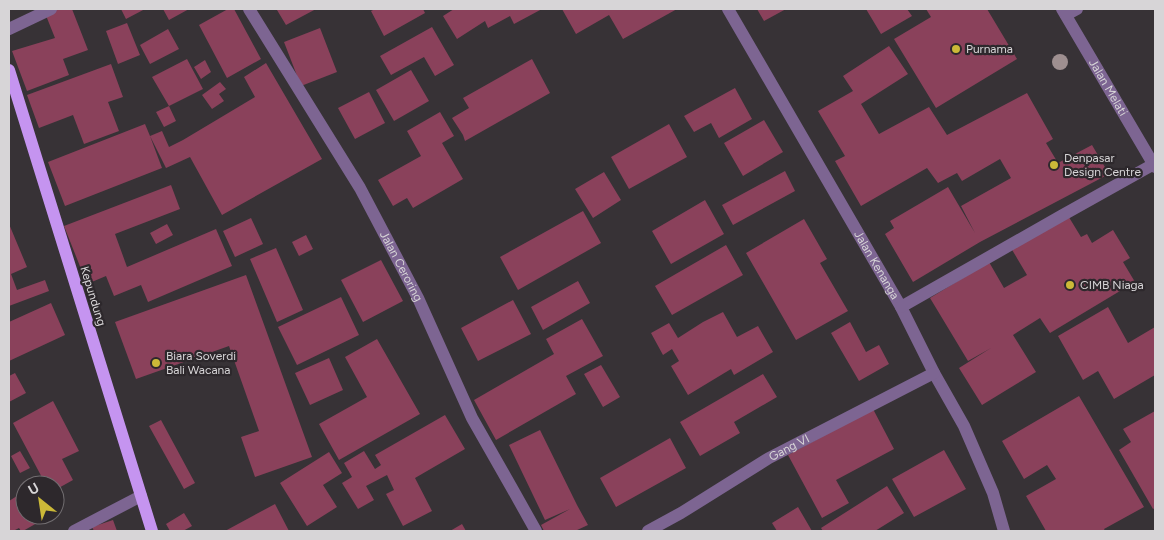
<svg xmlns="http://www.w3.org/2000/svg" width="1164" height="540" viewBox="0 0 1164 540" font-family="Figtree,sans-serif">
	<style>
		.building { fill: #8a415b }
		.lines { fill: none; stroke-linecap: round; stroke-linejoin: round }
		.minor { stroke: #7d6592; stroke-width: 12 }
		.major { stroke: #c594f0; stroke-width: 12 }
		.tree { fill: #9e8f90 }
		.poi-dot { fill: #ccb938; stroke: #2d282c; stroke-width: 2 }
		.labels { text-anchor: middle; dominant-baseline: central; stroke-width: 4.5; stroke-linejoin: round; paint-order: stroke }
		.poi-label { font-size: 12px; fill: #d7d5d7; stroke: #2d282c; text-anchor: start }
		.street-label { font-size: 12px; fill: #d7d5d7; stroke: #2d282c }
	</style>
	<rect width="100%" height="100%" fill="#373236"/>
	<path class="building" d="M57,9H72L88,50L63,59L69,75L27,91L12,51L55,38L45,13Z
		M121,9H145L126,19Z
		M163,9H189L169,20Z
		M228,9H234L261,59L227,78L199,25Z
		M280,9H316L286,25L277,10Z
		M375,9H423L425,13L384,36L371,11Z
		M454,9H542L514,24L510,16L488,28L485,21L457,39L443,16Z
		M562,9H677L623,39L609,15L576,34Z
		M757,9H786L764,21Z
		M866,9H907L912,16L881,34Z
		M926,9H987L1017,59L936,108L894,39L931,17Z
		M127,23L140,55L118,64L106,31Z
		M432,27L454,65L435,76L424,57L391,75L380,56Z
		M320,28L337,72L301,86L284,42Z
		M168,29L179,49L150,64L140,45Z
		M889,46L908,74L861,104L879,134L929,107L947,135L1027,93L1053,139L1046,143L1058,163L1092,145L1109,174L980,242L913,282L885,234L894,228L890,221L948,187L975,233L961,206L1011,178L1000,159L962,181L957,173L938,183L927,168L861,206L835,161L845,156L818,111L853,91L843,76Z
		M187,59L203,89L169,106L152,77Z
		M532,59L550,93L465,141L463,135L452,118L469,108L463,98Z
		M205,60L211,72L201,79L194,67Z
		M266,63L322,159L222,215L190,157L166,168L150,136L162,168L65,206L48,162L145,124L150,136L162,131L169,147L183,140L255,97L244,77Z
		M111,64L123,97L108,102L119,131L84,144L73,115L39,128L27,95Z
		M411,70L429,101L394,121L376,90Z
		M220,82L226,89L219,94L224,101L212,109L202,95Z
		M735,88L752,119L719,138L711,123L694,132L684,116Z
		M369,92L385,123L355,139L338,108Z
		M169,106L176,121L164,127L156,112Z
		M440,112L454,136L442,143L463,179L413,208L407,198L393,206L378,180L421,156L407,131Z
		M764,120L783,152L743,176L724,143Z
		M669,124L687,157L629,189L611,157Z
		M785,171L795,191L733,225L722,205Z
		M604,172L621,200L593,218L575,189Z
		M171,185L180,209L115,234L127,267L216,229L232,266L148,302L141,285L114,296L106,276L87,284L64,226Z
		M705,200L724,234L671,264L652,231Z
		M583,211L601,243L518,290L500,257Z
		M1067,214L1081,237L1087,234L1092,243L1113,230L1130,258L1123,262L1135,282L1050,333L1040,318L1013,335L1036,372L982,405L959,368L991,348L968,361L930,298L989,262L1004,288L1027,275L1011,248Z
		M251,218L263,244L235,257L223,231Z
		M804,219L827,259L820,263L848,311L796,340L746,253Z
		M9,224L27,267L11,274L17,290L45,280L49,291L9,306Z
		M167,224L173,235L156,244L150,233Z
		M306,235L313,249L299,256L292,242Z
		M726,245L743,275L672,315L655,286Z
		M276,248L303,310L277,322L250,259Z
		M381,260L403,301L363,322L341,280Z
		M246,275L312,457L255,477L241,437L259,431L229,346L136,379L115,322Z
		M578,281L590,303L543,330L531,307Z
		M341,297L359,335L297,365L278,327Z
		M513,300L531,334L478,361L461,328Z
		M51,303L65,335L9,361V322Z
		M1108,307L1128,343L1155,327V375L1114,399L1098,371L1083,380L1058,336Z
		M723,312L737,337L758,326L773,352L734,375L731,369L688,395L671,366L679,361L672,349L663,355L651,333L669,323L678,338L703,322Z
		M582,319L603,356L566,376L576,394L496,440L474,400L554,354L546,339Z
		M850,322L866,352L879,345L889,364L859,381L831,333Z
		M377,339L420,414L339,460L319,424L367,397L345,357Z
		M329,358L343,390L310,405L295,373Z
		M601,365L620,397L603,407L584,374Z
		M15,373L26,393L9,402V376Z
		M763,374L777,397L734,422L740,433L700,456L680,422Z
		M1079,396L1144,507L1104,529L1105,531H1046L1026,496L1056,479L1047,465L1024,479L1002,441Z
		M53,401L79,451L62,459L73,480L55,490V485H46L13,423Z
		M873,409L894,449L836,480L849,503L822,518L788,455Z
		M1155,411V508L1153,509L1119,450L1131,442L1123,429Z
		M445,415L465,449L415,478L432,511L403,526L386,494L394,490L387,475L366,486L374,500L358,509L342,483L352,477L344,463L364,451L375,469L381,465L375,455Z
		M161,420L195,483L184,489L149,426Z
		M540,430L577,505L588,525L575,531H544L541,525L570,509L545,520L509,445Z
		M670,438L686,468L616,507L600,478Z
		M944,450L966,489L914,517L892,479Z
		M20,451L30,468L20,473L11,456Z
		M329,452L342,473L323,485L337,507L307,526L280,483Z
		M887,486L904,513L875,531H823L821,528Z
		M25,491V515H51L23,531H21L19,528L13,531H9V514L10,513L9,510V501Z
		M275,504L289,531H225Z
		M798,507L812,531H777L772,523Z
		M184,513L192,526L183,531H170L166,524Z
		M113,520L117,531H94L92,527Z
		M462,524L466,531H450Z"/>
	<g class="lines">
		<g class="minor">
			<path id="s1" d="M249,9L360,188L418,298L472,418L513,490L536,531"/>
			<path id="s2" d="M728,9L901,307L934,373L964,426L993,493L1004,531"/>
			<path id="s3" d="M1062,9L1155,167"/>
			<path d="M1066,15L1077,9"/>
			<path d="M9,29L51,9"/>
			<path d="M901,307L1061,216L1154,164"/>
			<path d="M74,531L141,496"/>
			<path id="s4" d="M648,531L681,513L769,458L934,373"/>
		</g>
		<path class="major" d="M9,70L152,531"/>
	</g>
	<circle class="tree" cx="1060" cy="62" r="8"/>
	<g class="poi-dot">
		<circle cx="956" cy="49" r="5"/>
		<circle cx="1054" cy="165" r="5"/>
		<circle cx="1070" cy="285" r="5"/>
		<circle cx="156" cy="363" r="5"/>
	</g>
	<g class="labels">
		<g class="poi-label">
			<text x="966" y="49">Purnama</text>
			<text x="1064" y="158">Denpasar<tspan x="1064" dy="14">Design Centre</tspan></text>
			<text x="1080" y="285">CIMB Niaga</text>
			<text x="166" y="356">Biara Soverdi<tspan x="166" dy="14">Bali Wacana</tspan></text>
		</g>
		<g class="street-label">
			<text stroke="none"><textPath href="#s3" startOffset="91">Jalan Melati</textPath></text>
			<text stroke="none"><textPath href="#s2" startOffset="296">Jalan Kenanga</textPath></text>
			<text stroke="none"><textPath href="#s1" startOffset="299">Jalan Ceroring</textPath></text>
			<text transform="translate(93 296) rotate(73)">Kepundung</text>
			<text stroke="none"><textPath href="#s4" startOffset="164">Gang VI</textPath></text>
		</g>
	</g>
	<rect width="1164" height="540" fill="none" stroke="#d7d5d7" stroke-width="20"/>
	<g transform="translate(40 500) rotate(330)"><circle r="24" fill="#2d282c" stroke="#716d70"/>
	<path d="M0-4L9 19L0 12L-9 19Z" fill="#ccb938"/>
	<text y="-8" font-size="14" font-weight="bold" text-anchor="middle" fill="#d7d5d7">U</text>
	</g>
</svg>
